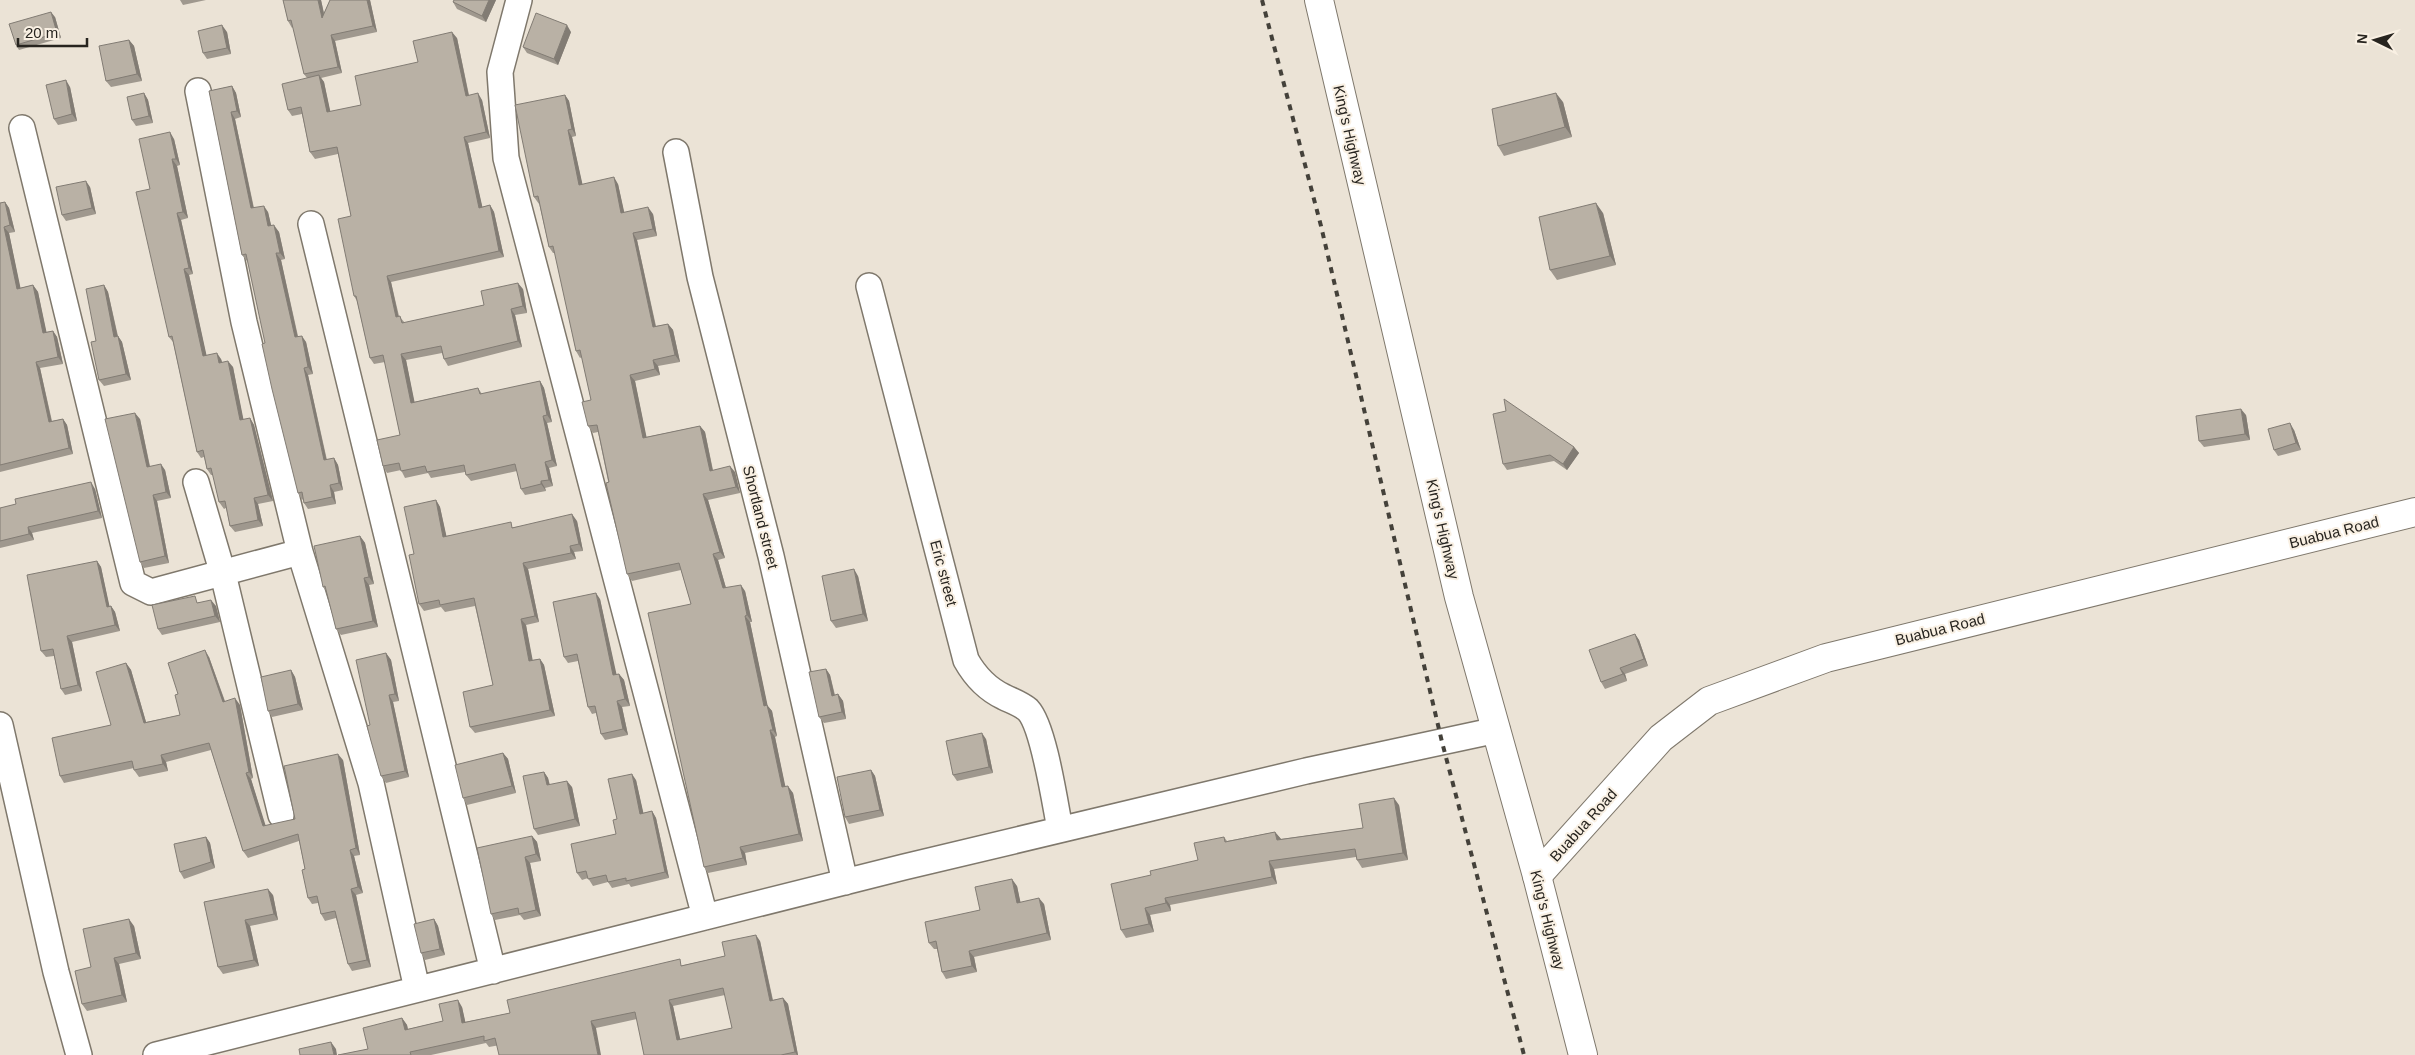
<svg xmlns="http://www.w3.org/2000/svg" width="2415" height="1055" viewBox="0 0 2415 1055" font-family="Helvetica,sans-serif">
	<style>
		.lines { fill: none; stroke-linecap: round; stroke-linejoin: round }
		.street-casing { stroke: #7f786c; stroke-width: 28 }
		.secondary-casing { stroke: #7f786c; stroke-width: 30 }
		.highway-casing { stroke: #7f786c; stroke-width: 30 }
		.street { stroke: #fff; stroke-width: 25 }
		.secondary { stroke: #fff; stroke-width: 28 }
		.highway { stroke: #fff; stroke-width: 28 }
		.rail { stroke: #44413a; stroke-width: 4; stroke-dasharray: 6 6; stroke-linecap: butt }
		.wall { fill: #9f988e; fill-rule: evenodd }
		.shaded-wall { fill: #827c74 }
		.building { fill: #b9b1a5; stroke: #827c74; fill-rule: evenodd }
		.labels { text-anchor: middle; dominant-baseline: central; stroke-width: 4; stroke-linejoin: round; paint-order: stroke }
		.street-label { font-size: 15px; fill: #27241f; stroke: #f9f0e3 }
	</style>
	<rect width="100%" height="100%" fill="#ebe3d6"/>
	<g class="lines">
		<g class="street-casing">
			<path id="street" d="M519,0L500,72L506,158L705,917
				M198,91L244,322L300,552L371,783L417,989
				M22,128L133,583L151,592L300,552
				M676,152L700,277L771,556L845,882
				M311,224L493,971
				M869,286L966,660C975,676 987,689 1004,697C1012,701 1021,704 1028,710C1044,727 1055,804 1060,829
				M196,482L223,574L281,815
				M0,725L56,972L79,1055
				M156,1055L904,867L1306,771L1497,730"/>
		</g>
		<g class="secondary-casing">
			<path id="secondary" d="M1537,876L1661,738L1709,701L1826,658L2415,512"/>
		</g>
		<g class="highway-casing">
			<path id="highway" d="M1319,0L1459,597L1537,876L1583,1055"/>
		</g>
		<use href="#street" class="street"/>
		<use href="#secondary" class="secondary"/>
		<use href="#highway" class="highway"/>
		<path class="rail" d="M1262,0L1321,226L1442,742L1524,1055"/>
	</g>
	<path class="wall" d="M180,0H206L183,5Z
		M283,0H321L324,13L330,0H370L377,32L335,41L342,73L321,78L324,82L330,112L361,105L418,62L457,38L469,95L482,100L490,138L468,143L482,207L490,205L494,212L504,257L391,282L399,316L405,323L484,305L523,289L527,313L515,315L522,347L448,366L444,359L442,353L406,360L414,402L478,388L482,394L540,381L544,388L552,422L547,423L557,466L549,468L553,486L545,488L546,491L525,495L521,489L517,471L471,481L466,475L465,472L431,478L428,473L405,478L401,470L387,473L383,466L400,435L385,362L374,364L370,358L357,301L354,296L351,216L338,154L315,159L310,152L302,114L292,116L288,110L307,78L304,74L293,27L292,28L288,21Z
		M454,0H496L486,22L457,9L453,2Z
		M55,17L61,38L19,50L16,45Z
		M227,32L231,54L207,59L203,53Z
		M571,32L558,65L527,53L523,47Z
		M129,40L134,46L142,81L111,87L106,81Z
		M232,86L236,93L241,117L235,119L254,208L268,212L271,226L279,232L285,259L281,260L298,336L306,342L313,374L308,375L327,460L334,458L338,465L343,490L334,492L336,504L308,509L304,503L303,499L302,500L298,493L248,261H247L242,255L209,91Z
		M70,87L77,121L58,125L54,119Z
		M144,93L148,100L153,123L136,126L132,120Z
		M565,95L569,101L576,136L572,137L582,184H618L624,213L653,214L657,236L637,240L656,326L668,324L673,330L680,362L658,366L660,375L635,381L646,437L700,426L705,432L713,470L735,472L740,493L708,500L725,558L718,560L726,588L745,591L752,622H750L767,705L772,711L777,736L775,737L785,787L793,793L803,841L745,853L747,865L708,873L704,867L691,604L681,570L632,581L627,574L598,432L593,433L588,426L591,400L582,357L580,358L576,351L555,253H553L549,247L539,203V204L534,197Z
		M1563,102L1572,137L1504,156L1498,146Z
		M174,139L180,165L177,166L188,218L181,220L193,274L189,275L206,355L221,359L222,362L233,367L243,420L250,418L254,425L273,501L258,504L263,526L235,532L230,526L226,508L224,509L219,502L213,475H211L207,469L204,457L201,458L197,452L173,342L169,337L150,189Z
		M90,187L96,214L66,221L62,215Z
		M5,202L9,208L15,232L9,233L20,288L33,285L38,292L46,332L53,331L57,337L63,364L40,368L52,421L63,419L67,425L73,454L0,472V203Z
		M1603,213L1616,265L1557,280L1550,270Z
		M104,285L108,292L118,336L122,342L131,380L104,386L99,380L96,341Z
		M2246,415L2250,440L2204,447L2199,441Z
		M140,419L150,466L165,470L171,498L157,501L169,563L144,568L140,562Z
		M2294,430L2301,450L2278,456L2274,450Z
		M1574,447L1579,453L1567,470L1554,461L1507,470L1503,464Z
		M95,489L102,518L32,533L34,540L0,548V508Z
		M436,500L440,507L446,536L515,527L577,521L583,551L574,552L576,559L528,569L539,622L526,625L532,660L540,659L544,665L555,716L475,733L470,727L493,685L475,606L445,612L441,607L424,611L419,604L414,554Z
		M360,536L365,543L374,584L369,585L378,627L341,635L336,629L327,592L323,587Z
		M97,561L101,567L109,606H111L115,612L120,631L72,642L82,691L65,695L61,689L54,656L46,657L41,651Z
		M858,576L868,621L836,628L831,621Z
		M600,599L616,675L619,674L624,680L630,706L622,707L628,735L605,740L601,734L596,713L592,714L588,707L578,661L568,663L564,657Z
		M199,602L216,606L220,622L162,635L158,629Z
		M1635,634L1639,640L1648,666L1625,674L1627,681L1605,689L1601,682Z
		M386,653L391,660L399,701L393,702L409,777L386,783L381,776L370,725Z
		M209,657L225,701L240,705L253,778L251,779L265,826L295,819L343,760L360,855L354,856L363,893L356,895L371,967L352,971L348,964L336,918L325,921L321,914L318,903L312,904L308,898L305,869L299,841L248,858L243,851L211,750L166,762L168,771L139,777L134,770V768L64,783L60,776L111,725L126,663L131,670L146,722L180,715L178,694Z
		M826,669L830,675L835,695L838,694L843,701L846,719L824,723L819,717Z
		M291,670L295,677L303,710L272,717L268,711Z
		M986,739L993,773L957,781L953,775Z
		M503,753L508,759L516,793L467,805L463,798Z
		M871,770L875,776L884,816L849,824L845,817Z
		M544,772L548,778L550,785L572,787L580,826L538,835L534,829Z
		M636,780L643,813L652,811L656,818L669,878L631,887L629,884L612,888L608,882L593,886L588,878L582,880L577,873L616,834L617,819Z
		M1399,805L1408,860L1362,868L1357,860L1356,857L1274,869L1277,884L1170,905L1171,911L1150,915L1154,932L1126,938L1121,930L1151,875L1198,860L1224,837L1227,841L1275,832L1281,839L1363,828Z
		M532,836L537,842L541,861L530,863L541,916L524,920L520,915L495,920L491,914Z
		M206,837L210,843L215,868L184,879L180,872Z
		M1017,886L1020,902L1044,904L1051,940L974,957L977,972L946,979L942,972L937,949H934L929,943L980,910Z
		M273,895L278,920L250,926L259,966L223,974L218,967L204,902Z
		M434,919L438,926L445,955L425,960L421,953Z
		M134,926L141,959L119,964L127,1002L87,1011L82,1004L91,967Z
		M760,941L773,1000L783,998L788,1004L798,1055H644L637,1019L596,1028L489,1047L486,1043L431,1055H338L368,1049L402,1018L407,1025L408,1029L443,1021L462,1007L465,1022L510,1013L684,965L725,956ZM725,995L732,1028L680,1040L673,1006Z"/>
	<path class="shaded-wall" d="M318,0H321L326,24L322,18Z
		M367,0H370L377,32L373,26Z
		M489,0H496L486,22L482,16Z
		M51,12L55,17L61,38L57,33Z
		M222,25L227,32L231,54L227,48Z
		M567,25L571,32L558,65L554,59Z
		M452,32L457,38L470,102L466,96Z
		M331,35L335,41L342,73L338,67Z
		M129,40L134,46L142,81L137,74Z
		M319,75L324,82L332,119L327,112Z
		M66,80L70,87L77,121L72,114Z
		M232,86L236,93L241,117L237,111Z
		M144,93L148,100L153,123L149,116Z
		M478,93L482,100L490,138L486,132Z
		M1556,93L1563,102L1572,137L1565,127Z
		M565,95L569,101L576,136L572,129Z
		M231,112L235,119L255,215L251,208Z
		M568,130L572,137L584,191L579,185Z
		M170,132L174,139L180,165L176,159Z
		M464,137L468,143L484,214L479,208Z
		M172,159L177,166L188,218L183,212Z
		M614,177L618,184L626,220L621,213Z
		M86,181L90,187L96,214L92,208Z
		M5,202L9,208L15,232L10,225Z
		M1596,203L1603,213L1616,265L1610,256Z
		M490,205L494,212L504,257L499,251Z
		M264,206L268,212L273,233L268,226Z
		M648,207L653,214L657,236L653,229Z
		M177,213L181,220L193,274L189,268Z
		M274,225L279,232L285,259L280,253Z
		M4,227L9,233L22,295L17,289Z
		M633,233L637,240L657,333L653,327Z
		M276,253L281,260L299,343L295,337Z
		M184,269L189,275L208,362L203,356Z
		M387,276L391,282L400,324L396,317Z
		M518,283L523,289L527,313L523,306Z
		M33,285L38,292L48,339L43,333Z
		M104,285L108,292L119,343L114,337Z
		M511,309L515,315L522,347L518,341Z
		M668,324L673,330L680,362L675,355Z
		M53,331L57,337L63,364L58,357Z
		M118,336L122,342L131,380L126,374Z
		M302,336L306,342L313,374L308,367Z
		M217,353L221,359L224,369L219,363Z
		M401,354L406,360L416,409L411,403Z
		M653,360L658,366L660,375L655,369Z
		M228,361L233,367L245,427L240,420Z
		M36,362L40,368L53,428L49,422Z
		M304,368L308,375L328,467L324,460Z
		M630,375L635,381L648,444L643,438Z
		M540,381L544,388L552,422L547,415Z
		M2241,409L2246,415L2250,440L2245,434Z
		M135,413L140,419L151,473L147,467Z
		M543,416L547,423L557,466L552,460Z
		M250,418L254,425L273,501L268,495Z
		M63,419L67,425L73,454L69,448Z
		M2290,423L2294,430L2301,450L2296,443Z
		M700,426L705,432L714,477L710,471Z
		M1574,447L1579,453L1567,470L1563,464Z
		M334,458L338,465L343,490L339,483Z
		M545,462L549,468L553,486L549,480Z
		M161,464L165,470L171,498L166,492Z
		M730,466L735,472L740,493L736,487Z
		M541,481L545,488L546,491L541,484Z
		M91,482L95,489L102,518L98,511Z
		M330,485L334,492L336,504L332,497Z
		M703,494L708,500L725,558L720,552Z
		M153,495L157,501L169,563L165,556Z
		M254,498L258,504L263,526L258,520Z
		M436,500L440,507L448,543L443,537Z
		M572,514L577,521L583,551L579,544Z
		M28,527L32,533L34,540L29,534Z
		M360,536L365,543L374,584L369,577Z
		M570,546L574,552L576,559L571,553Z
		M713,554L718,560L728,595L723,588Z
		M97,561L101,567L111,613L107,607Z
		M523,563L528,569L539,622L535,616Z
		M854,569L858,576L868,621L863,614Z
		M364,578L369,585L378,627L373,621Z
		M741,585L745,591L752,622L747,615Z
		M596,593L600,599L618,681L613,675Z
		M211,600L216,606L220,622L215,616Z
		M111,606L115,612L120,631L115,625Z
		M745,616L750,622L769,712L764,706Z
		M521,619L526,625L534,667L529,661Z
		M1635,634L1639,640L1648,666L1644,659Z
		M67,636L72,642L82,691L78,685Z
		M205,650L209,657L227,708L223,702Z
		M386,653L391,660L399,701L395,694Z
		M540,659L544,665L555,716L550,710Z
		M126,663L131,670L148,729L144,723Z
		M1620,668L1625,674L1627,681L1623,674Z
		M826,669L830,675L836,702L832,696Z
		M291,670L295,677L303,710L298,704Z
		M619,674L624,680L630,706L625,699Z
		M838,694L843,701L846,719L842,712Z
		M389,695L393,702L409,777L405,771Z
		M235,698L240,705L253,778L249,772Z
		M617,701L622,707L628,735L623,729Z
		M767,705L772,711L777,736L773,730Z
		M770,730L775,737L787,794L782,787Z
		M982,733L986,739L993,773L989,767Z
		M503,753L508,759L516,793L512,786Z
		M338,754L343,760L360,855L356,848Z
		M161,755L166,762L168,771L163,764Z
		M871,770L875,776L884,816L880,810Z
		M544,772L548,778L551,792L547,785Z
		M246,773L251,779L268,833L263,826Z
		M632,774L636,780L645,820L640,814Z
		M567,781L572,787L580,826L575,819Z
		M788,786L793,793L803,841L799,834Z
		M1394,798L1399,805L1408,860L1403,853Z
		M652,811L656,818L669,878L665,872Z
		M1275,832L1281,839L1277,840Z
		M532,836L537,842L541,861L536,854Z
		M206,837L210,843L215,868L211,862Z
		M740,847L745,853L747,865L743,858Z
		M350,850L354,856L363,893L358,887Z
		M525,857L530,863L541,916L536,910Z
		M1269,861L1274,869L1277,884L1272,877Z
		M1012,879L1017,886L1022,909L1017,903Z
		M268,889L273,895L278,920L274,914Z
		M351,889L356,895L371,967L367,960Z
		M1039,898L1044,904L1051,940L1047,933Z
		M1165,898L1170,905L1171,911L1166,903Z
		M1145,908L1150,915L1154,932L1149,924Z
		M129,919L134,926L141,959L136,953Z
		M434,919L438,926L445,955L440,949Z
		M245,920L250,926L259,966L254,960Z
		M756,935L760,941L774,1007L770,1001Z
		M969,951L974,957L977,972L972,966Z
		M114,958L119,964L127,1002L122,995Z
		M783,998L788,1004L798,1055H797L795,1052Z
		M458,1000L462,1007L467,1029L462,1023Z
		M669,1000L673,1006L682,1047L677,1040Z
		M402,1018L407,1025L409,1036L405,1030Z
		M591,1021L596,1028L601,1055H598Z
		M331,1042L336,1049L337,1055H334Z"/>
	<path class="building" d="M283,0H318L322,18L330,0H367L373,26L331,35L338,67L304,74L291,20L288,21Z
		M454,0H489L482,16L453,2Z
		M51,12L57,33L16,45L9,24Z
		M536,13L567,25L554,59L523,47Z
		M222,25L227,48L203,53L198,31Z
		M452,32L466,96L478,93L486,132L464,137L479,208L490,205L499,251L387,276L396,317L400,316L402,323L484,305L481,291L518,283L523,306L511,309L518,341L444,359L441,346L401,354L411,403L478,388L480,394L540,381L547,415L543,416L552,460L545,462L549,480L541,481V484L521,489L515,464L466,475L464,465L427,472L425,466L401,471L399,463L383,466L377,440L400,435L383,355L370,358L356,296H354L338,219L351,216L337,147L310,152L301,107L288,110L282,84L319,75L327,112L361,105L355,76L418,62L413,41Z
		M129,40L137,74L106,81L99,46Z
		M66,80L72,114L54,119L46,85Z
		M232,86L237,111L231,112L251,208L264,206L268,226L274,225L280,253H276L295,337L302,336L308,367L304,368L324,460L334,458L339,483L330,485L332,497L304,503L302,492L298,493L272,389L262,344L265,343L246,254L242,255L209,91Z
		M144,93L149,116L132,120L127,97Z
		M1556,93L1565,127L1498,146L1492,109Z
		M565,95L572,129L568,130L579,185L614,177L621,213L648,207L653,229L633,233L653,327L668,324L675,355L653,360L655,369L630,375L643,438L700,426L710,471L730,466L736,487L703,494L720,552L713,554L723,588L741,585L747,615L745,616L764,706L767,705L773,730H770L782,787L788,786L799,834L740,847L743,858L704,867L648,613L691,604L679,563L627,574L606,483L609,482L597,425L588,426L582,402L591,400L580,350L576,351L553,246L549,247L538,196L534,197L515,105Z
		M170,132L176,159H172L183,212L177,213L189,268L184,269L203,356L217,353L219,363L228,361L240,420L250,418L268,495L254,498L258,520L230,526L225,501L219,502L211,468L207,469L203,450L197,452L172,336L169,337L136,192L150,189L139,139Z
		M86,181L92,208L62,215L56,187Z
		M5,202L10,225L4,227L17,289L33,285L43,333L53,331L58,357L36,362L49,422L63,419L69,448L0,465V203Z
		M1596,203L1610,256L1550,270L1539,217Z
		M104,285L114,337L118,336L126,374L99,380L91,342L96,341L86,289Z
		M1504,399L1574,447L1563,464L1550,455L1503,464L1493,414L1506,411Z
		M2241,409L2245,434L2199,441L2196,416Z
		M135,413L147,467L161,464L166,492L153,495L165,556L140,562L105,419Z
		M2290,423L2296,443L2274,450L2268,429Z
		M91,482L98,511L28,527L29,534L0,541V508L16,504L15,499Z
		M436,500L443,537L511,522L512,528L572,514L579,544L570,546L571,553L523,563L535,616L521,619L529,661L540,659L550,710L470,727L463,692L493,685L474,598L440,605L439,600L419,604L409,555L414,554L404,507Z
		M360,536L369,577L364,578L373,621L336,629L325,586L323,587L322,582L314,546Z
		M97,561L107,607L111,606L115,625L67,636L78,685L61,689L53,649L41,651L27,575Z
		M854,569L863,614L831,621L822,576Z
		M596,593L613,675L619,674L625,699L617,701L623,729L601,734L595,706L588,707L577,654L564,657L553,602Z
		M195,596L197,603L211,600L215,616L158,629L152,605Z
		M1635,634L1644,659L1620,668L1623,674L1601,682L1589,650Z
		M205,650L223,702L235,698L249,772L246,773L263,826L295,819L284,766L338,754L356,848L350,850L358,887L351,889L367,960L348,964L335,911L321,914L317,896L308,898L302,870L305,869L298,834L243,851L209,743L161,755L163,764L134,770L132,761L60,776L52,738L111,725L96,672L126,663L144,723L180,715L175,695L178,694L168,663Z
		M386,653L395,694L389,695L405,771L381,776L371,741L367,726L370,725L356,660Z
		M826,669L832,696L838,694L842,712L819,717L809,672Z
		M291,670L298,704L268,711L261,677Z
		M982,733L989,767L953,775L946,741Z
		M503,753L512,786L463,798L455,765Z
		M871,770L880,810L845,817L837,777Z
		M544,772L547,785L567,781L575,819L534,829L523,776Z
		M632,774L640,814L652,811L665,872L626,881V878L608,882L606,875L588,879L586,871L577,873L571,844L616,834L613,820L617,819L608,779Z
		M1394,798L1403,853L1357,860L1355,849L1269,861L1272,877L1165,898L1166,903L1145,908L1149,924L1121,930L1111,884L1151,875L1150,871L1198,860L1194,843L1224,837L1225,842L1275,832L1277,840L1363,828L1359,804Z
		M532,836L536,854L525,857L536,910L519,914L518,908L491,914L477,848Z
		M206,837L211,862L180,872L174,844Z
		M1012,879L1017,903L1039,898L1047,933L969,951L972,966L942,972L936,941L929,943L925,922L980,910L975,887Z
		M268,889L274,914L245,920L254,960L218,967L204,902Z
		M129,919L136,953L114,958L122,995L82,1004L75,971L91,967L83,929Z
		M434,919L440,949L421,953L414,924Z
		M756,935L770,1001L783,998L795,1052L781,1055H644L635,1012L591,1021L598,1055H499L495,1038L484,1041V1036L410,1052L411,1055H338L368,1049L363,1028L402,1018L405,1030L443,1021L439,1004L458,1000L462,1023L510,1013L507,1000L680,959L681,966L725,956L722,942ZM723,988L732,1028L677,1040L669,1000Z
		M331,1042L334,1055H300L299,1049Z"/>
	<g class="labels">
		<g class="street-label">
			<text transform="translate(1350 135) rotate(77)">King's Highway</text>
			<text transform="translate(761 517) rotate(76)">Shortland street</text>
			<text transform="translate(1443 529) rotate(77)">King's Highway</text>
			<text transform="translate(2334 532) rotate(-14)">Buabua Road</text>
			<text transform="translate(944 573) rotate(75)">Eric street</text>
			<text transform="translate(1940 629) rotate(-14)">Buabua Road</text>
			<text transform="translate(1583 825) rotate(-48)">Buabua Road</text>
			<text transform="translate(1548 920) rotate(76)">King's Highway</text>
		</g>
	</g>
	<g transform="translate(2375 40) rotate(275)" stroke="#f9f0e3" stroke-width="4" paint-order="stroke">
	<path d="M0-4L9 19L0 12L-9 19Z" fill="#27241f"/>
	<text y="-8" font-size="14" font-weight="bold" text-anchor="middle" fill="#27241f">N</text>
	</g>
	<path d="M18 38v8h69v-8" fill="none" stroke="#27241f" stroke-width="2.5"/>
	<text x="25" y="38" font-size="15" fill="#27241f" stroke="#f9f0e3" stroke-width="4" paint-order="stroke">20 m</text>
</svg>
